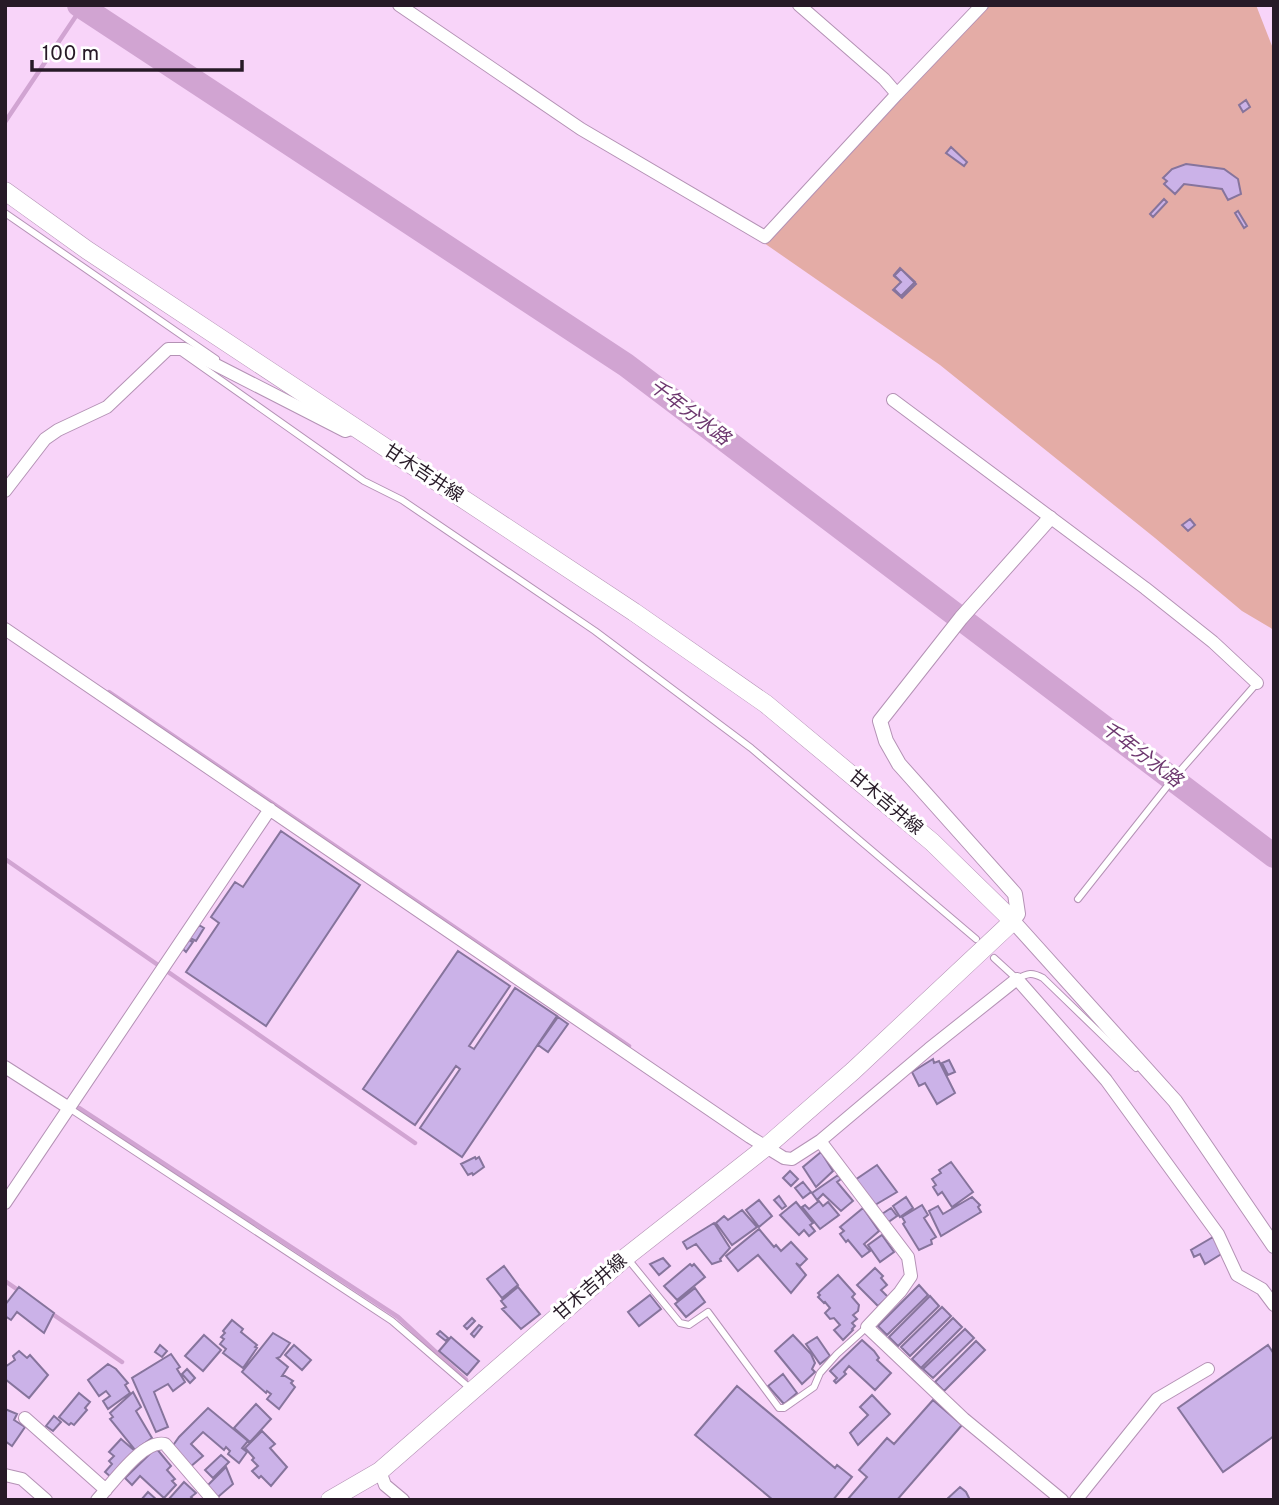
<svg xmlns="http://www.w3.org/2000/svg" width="1279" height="1505" viewBox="0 0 1279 1505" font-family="Overpass,'Noto Sans JP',sans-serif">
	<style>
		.green { fill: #e4aca6 }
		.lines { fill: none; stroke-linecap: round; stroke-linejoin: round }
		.stream { stroke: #d1a4d2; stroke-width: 4.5 }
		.river { stroke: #d1a4d2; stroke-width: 24 }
		.building { fill: #cbb2e8; stroke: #86749c; stroke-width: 2 }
		.service-casing { stroke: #b492b5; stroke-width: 8 }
		.minor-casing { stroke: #b492b5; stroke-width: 14 }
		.tertiary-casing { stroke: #b492b5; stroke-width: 16 }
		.secondary-casing { stroke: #b492b5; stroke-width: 19 }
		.service { stroke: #fff; stroke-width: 6 }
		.minor { stroke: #fff; stroke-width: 12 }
		.tertiary { stroke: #fff; stroke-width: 14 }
		.secondary { stroke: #fff; stroke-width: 18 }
		.labels { text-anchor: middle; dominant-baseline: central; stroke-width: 6; stroke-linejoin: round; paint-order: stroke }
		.street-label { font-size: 18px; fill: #271a27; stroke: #fff }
		.water-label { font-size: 19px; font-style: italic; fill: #6d376f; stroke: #fff }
	</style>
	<rect width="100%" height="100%" fill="#f8d4f9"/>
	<path class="green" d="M988,5H1256L1274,51V630L1242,611L1155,538L940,365L764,243Z"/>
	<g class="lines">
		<path class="stream" d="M5,122L82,7
			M109,692L629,1046
			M5,859L415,1143
			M79,1108L398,1317L466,1380
			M5,1281L21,1292
			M51,1313L122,1362"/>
		<path class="river" d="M79,5L626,365L1274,856"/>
	</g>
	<path class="building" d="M1246,100L1250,107L1243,112L1239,105Z
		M951,147L967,162L964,166L946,153Z
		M1186,164L1224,169L1238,179L1241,194L1228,200L1222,189L1184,184L1175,194L1164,184L1167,181L1163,178L1172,169Z
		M1164,199L1167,202L1153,217L1150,214Z
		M1238,211L1247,226L1244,228L1235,213Z
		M900,268L915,282L901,296L894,289L901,282L894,275Z
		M901,269L916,284L902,298L893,290L901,282L894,276Z
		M1190,519L1195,525L1188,531L1182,525Z
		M281,831L360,885L266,1026L186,972L219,923L211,917L235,882L243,887Z
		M199,925L204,928L196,941L190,938Z
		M189,940L193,942L186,952L183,949Z
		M458,951L510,986L469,1046L474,1049L515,988L557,1016L462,1157L420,1128L460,1069L456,1066L415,1125L363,1089Z
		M558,1017L568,1024L548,1052L538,1045Z
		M933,1059L934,1063L939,1061L955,1093L937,1104L925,1083L919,1086L912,1072Z
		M949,1060L955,1072L948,1075L942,1063Z
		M821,1152L833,1171L816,1187L803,1167Z
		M475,1157L476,1159L479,1157L484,1167L473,1175L472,1173L468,1175L461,1164Z
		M951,1162L973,1192L952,1207L942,1192L938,1195L933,1187L936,1185L932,1179L941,1173L939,1170Z
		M877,1165L897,1192L875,1205L855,1180Z
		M790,1171L798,1179L791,1186L783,1178Z
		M838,1175L841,1179L837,1182L853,1201L841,1211L823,1194L817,1200L812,1193Z
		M803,1182L811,1192L803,1198L795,1188Z
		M779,1196L786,1206L782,1209L774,1200Z
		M906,1197L913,1208L900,1217L893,1206Z
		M972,1197L980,1205L978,1207L981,1212L941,1236L929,1211L938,1206L943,1214Z
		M759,1200L772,1216L759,1227L746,1210Z
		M819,1201L823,1206L828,1202L839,1215L820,1229L802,1207L805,1205L809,1209Z
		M796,1202L813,1223L810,1225L815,1231L809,1236L804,1230L799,1235L780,1215Z
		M922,1205L928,1215L924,1218L936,1237L931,1240L932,1244L919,1250L903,1224L905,1222L902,1217Z
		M863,1208L879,1231L864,1244L870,1251L862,1257L848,1240L846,1242L840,1234L844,1231L840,1227Z
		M891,1208L897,1216L887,1223L882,1214Z
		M742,1210L757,1227L732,1245L716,1223L724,1216L728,1220Z
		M714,1223L730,1248L720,1259L721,1261L712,1264L696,1244L687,1249L683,1242Z
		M759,1229L774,1247L776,1245L781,1251L791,1242L807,1259L800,1266L796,1263L806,1275L791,1293L758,1255L738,1271L726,1256Z
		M882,1235L894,1252L880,1262L868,1245Z
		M1213,1237L1223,1253L1205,1264L1200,1254L1194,1257L1191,1250Z
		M663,1258L670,1266L659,1275L650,1264Z
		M690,1264L692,1266L694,1264L705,1277L677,1300L664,1286Z
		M504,1266L518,1285L502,1298L487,1279Z
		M875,1268L883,1276L881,1278L887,1285L881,1290L888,1297L878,1306L857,1285Z
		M838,1275L855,1294L852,1297L859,1305L858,1311L853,1315L857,1319L852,1323L855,1326L852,1329L853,1330L843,1340L834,1330L840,1325L834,1318L830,1319L825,1313L830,1308L825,1302L824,1303L818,1297L820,1295L818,1293Z
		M919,1285L928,1295L887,1335L878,1326Z
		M19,1287L54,1313L44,1333L17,1312L11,1320L5,1316V1305Z
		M518,1287L540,1314L521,1329L502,1309L506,1307L501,1301Z
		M695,1288L705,1302L686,1317L675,1304Z
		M650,1295L661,1309L639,1326L628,1312Z
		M930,1296L939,1306L898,1346L889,1337Z
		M942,1307L951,1316L910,1356L901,1347Z
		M472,1318L475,1321L467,1329L464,1326Z
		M953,1318L962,1327L921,1368L912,1359Z
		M232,1320L243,1329L241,1332L257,1345L255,1347L257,1348L243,1368L223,1353L226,1349L220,1344L224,1339L221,1337L225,1333L223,1331Z
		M479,1325L482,1327L474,1337L471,1334Z
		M965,1329L974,1338L933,1378L923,1369Z
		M440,1331L448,1338L446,1341L437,1334Z
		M273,1333L290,1343L280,1357L277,1358L288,1367L282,1376H285L293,1381L291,1383L295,1387L279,1409L267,1399L271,1394L267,1391L266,1393L242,1372Z
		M204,1335L221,1350L203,1371L185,1356Z
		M793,1335L811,1354L815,1363L812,1369L815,1372L802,1384L775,1351Z
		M451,1337L479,1361L467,1375L439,1351Z
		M817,1337L830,1356L820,1364L806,1344Z
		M862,1340L874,1351L879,1358L877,1360L891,1373L875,1390L849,1366L844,1372L846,1374L836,1383L834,1381L837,1378L830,1371Z
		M976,1341L985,1350L944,1391L935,1382Z
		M160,1345L167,1351L162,1357L155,1352Z
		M294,1345L311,1360L302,1370L285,1355Z
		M1268,1345L1274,1354V1436L1223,1472L1178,1408Z
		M19,1351L27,1358L30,1355L48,1375L29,1398L5,1379V1367L15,1360L13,1356Z
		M171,1354L180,1367L177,1369L185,1382L173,1391L168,1384L154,1392L168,1427L156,1432L132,1378Z
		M108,1364L116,1369L128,1383L125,1385L130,1393L108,1409L103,1401L110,1396L106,1391L99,1396L88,1380Z
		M187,1369L195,1378L190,1383L182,1374Z
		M783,1374L797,1393L784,1404L768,1386Z
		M737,1386L835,1468L837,1465L852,1477L833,1500H773L695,1435Z
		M133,1392L141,1407L136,1411L152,1438L135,1450L110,1419L113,1417L110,1413Z
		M79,1393L90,1402L85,1408L87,1410L74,1425L71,1423L69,1425L59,1417Z
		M872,1395L890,1414L858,1445L850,1433L868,1415L860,1407Z
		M933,1400L962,1425L897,1500H847L867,1477L859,1470L887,1438L894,1444Z
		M256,1404L271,1419L250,1442L234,1428Z
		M208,1408L248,1441L242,1448L247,1452L239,1463L228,1454L230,1451L226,1447L224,1450L203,1432L191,1444L203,1456L190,1467L174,1449V1444L179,1437Z
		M5,1409L17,1414L14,1420L25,1427L12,1446L5,1441Z
		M54,1416L61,1422L53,1431L46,1426Z
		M262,1431L275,1444L270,1448L287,1467L271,1486L261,1476L259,1478L252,1471L258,1466L252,1460L254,1458L245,1448Z
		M121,1439L135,1451L112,1478L105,1472L112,1464L109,1461L114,1456L109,1452Z
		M156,1448L171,1466L167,1470L175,1479L172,1481L176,1485L164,1498L140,1476L132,1485L125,1478Z
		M221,1455L229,1462L213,1478L205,1470Z
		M226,1467L233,1484L218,1497L207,1486Z
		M184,1482L196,1493L191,1497L194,1500H168Z
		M960,1487L966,1492L970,1500H946Z
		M148,1492L157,1500H141Z"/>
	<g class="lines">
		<g class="service-casing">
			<path id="service" d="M5,213L216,359
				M181,352L364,481L402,500L595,631L751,748L976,939
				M1078,899L1173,779L1257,683
				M994,958L1017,979C1028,973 1032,972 1043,978L1136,1068
				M69,1108L392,1321L472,1390
				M627,1258L680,1323L689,1325L708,1312L779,1408H784L814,1387L820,1373L837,1354L867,1327"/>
		</g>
		<g class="minor-casing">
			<path id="minor" d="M399,5L581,129L765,237L897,94
				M799,5L884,79L897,94L982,5
				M893,400L1145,588L1213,642L1257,683
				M5,491L45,439L58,430L107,407L168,349H185L345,431L354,428
				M5,629L750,1137L784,1158L792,1159L820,1141L929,1049L1017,979L1106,1080L1218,1234L1237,1275L1262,1289L1274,1305
				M5,1067L69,1108
				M820,1141L908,1257L911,1276L900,1292L867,1327L964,1419L1062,1500
				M5,1203L270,809
				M25,1418L106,1490
				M380,1471L385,1485L403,1500
				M5,1475L22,1479L46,1500
				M97,1500C112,1484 143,1439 165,1444L213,1500
				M1076,1500L1157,1399L1208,1369"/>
		</g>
		<g class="tertiary-casing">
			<path id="tertiary" d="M1050,518L961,618L880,721L886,741L899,764L1015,894L1018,914L1013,921L1175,1101L1274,1246"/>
		</g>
		<g class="secondary-casing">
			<path id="secondary" d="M5,191L87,250L634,612L766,704L932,842L1013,921L853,1071L766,1147L626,1257L380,1471L330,1500"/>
		</g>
		<use href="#service" class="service"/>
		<use href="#minor" class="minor"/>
		<use href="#tertiary" class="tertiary"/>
		<use href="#secondary" class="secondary"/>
	</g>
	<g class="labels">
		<g class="street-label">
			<text transform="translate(423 474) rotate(33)">甘木吉井線</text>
			<text transform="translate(885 803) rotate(40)">甘木吉井線</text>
			<text transform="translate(591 1288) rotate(-41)">甘木吉井線</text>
		</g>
		<g class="water-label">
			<text transform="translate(689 413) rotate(37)">千年分水路</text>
			<text transform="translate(1141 755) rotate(37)">千年分水路</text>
		</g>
	</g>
	<rect width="1279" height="1505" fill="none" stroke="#271a27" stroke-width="14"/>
	<path d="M32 60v10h210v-10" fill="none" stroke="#271a27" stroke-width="3.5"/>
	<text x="42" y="60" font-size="21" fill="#271a27" stroke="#ffffff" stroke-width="5" paint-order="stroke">100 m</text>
</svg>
